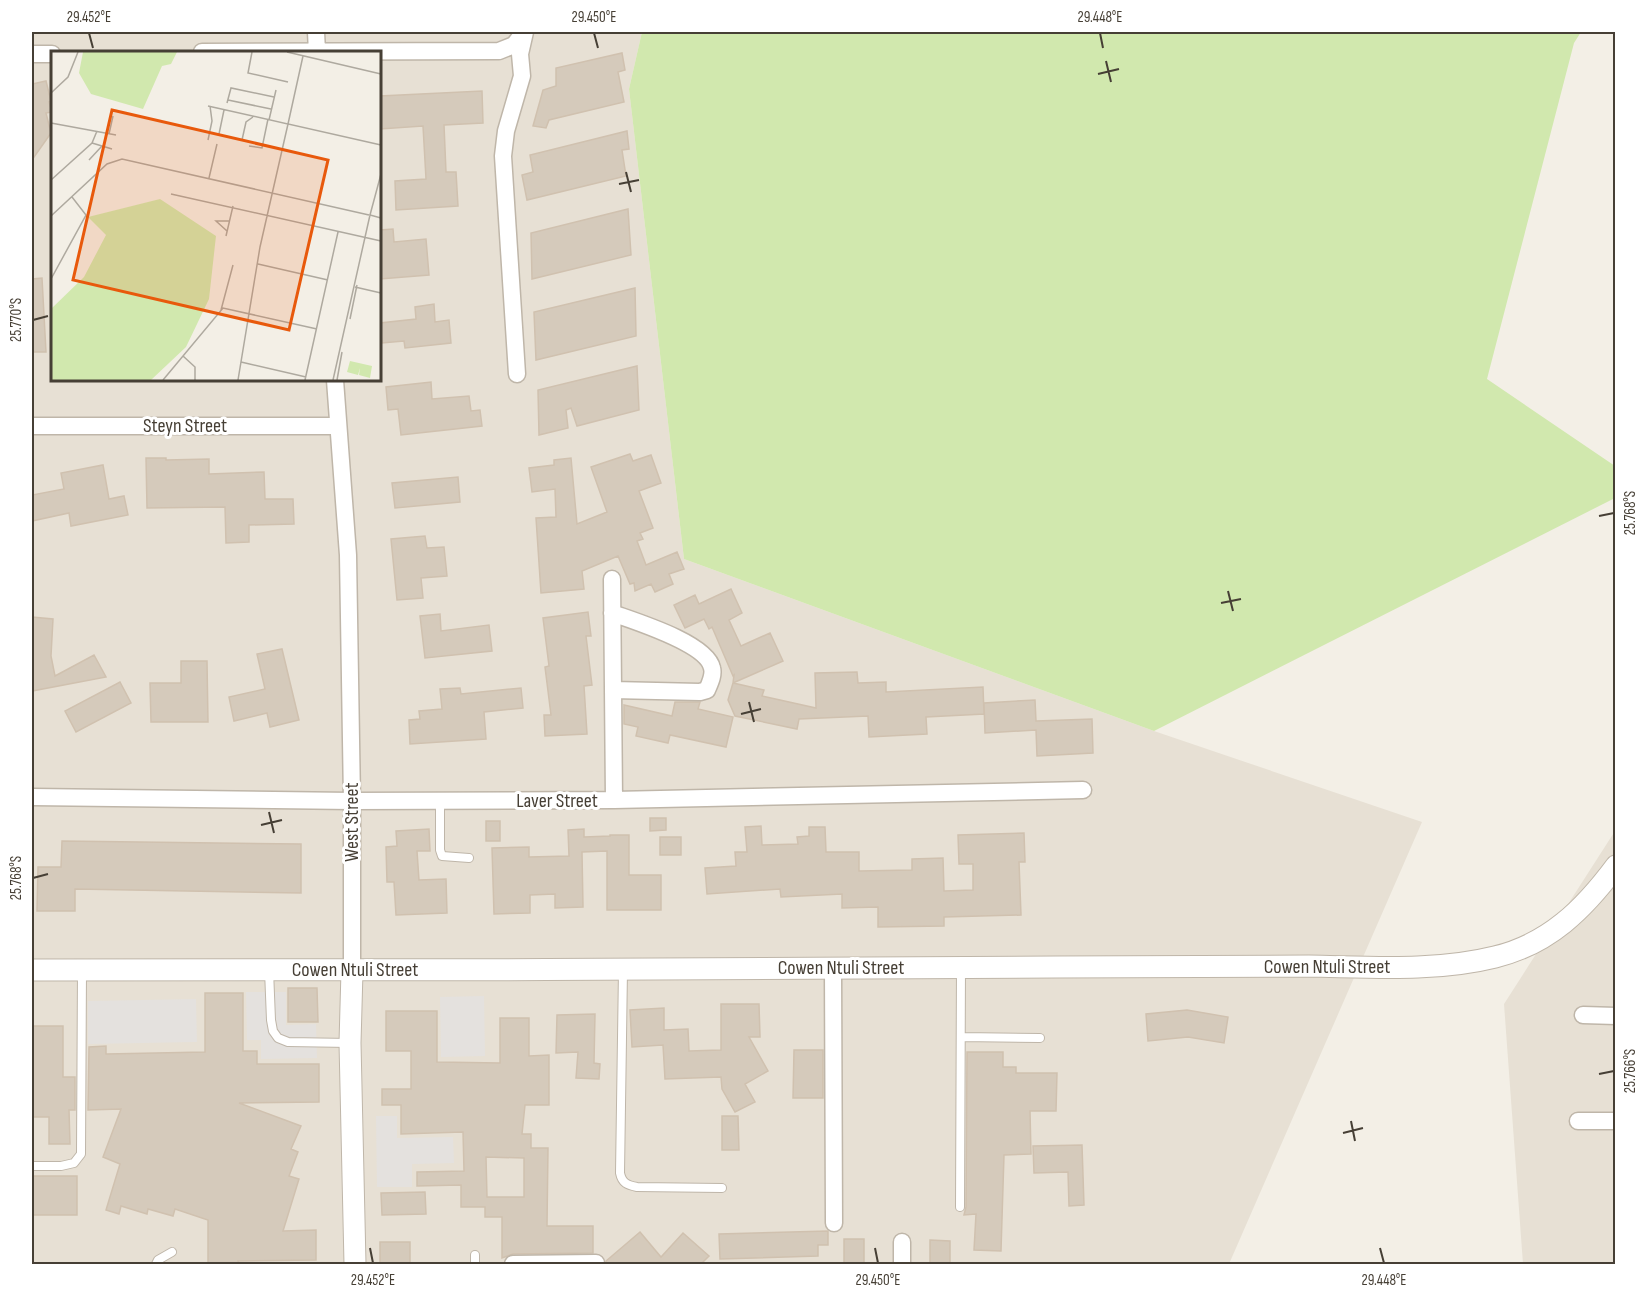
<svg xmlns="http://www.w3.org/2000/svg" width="1647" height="1296" viewBox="0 0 1647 1296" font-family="'Sofia Sans Condensed',sans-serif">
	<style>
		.residential { fill: #e7e0d4; fill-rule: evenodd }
		.green { fill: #d1e8ae }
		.parking { fill: #e4e1de }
		.building { fill: #d5cabb; stroke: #d0c1af; stroke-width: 1.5; fill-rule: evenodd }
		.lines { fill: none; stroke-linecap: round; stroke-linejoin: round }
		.service-casing { stroke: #bfb6a9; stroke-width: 10 }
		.minor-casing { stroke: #bfb6a9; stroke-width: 19 }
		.tertiary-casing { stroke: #bfb6a9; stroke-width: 23 }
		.service { stroke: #fff; stroke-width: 8 }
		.minor { stroke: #fff; stroke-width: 16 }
		.tertiary { stroke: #fff; stroke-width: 21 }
		.ticks { fill: none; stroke: #463f35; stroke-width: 2 }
		.labels { text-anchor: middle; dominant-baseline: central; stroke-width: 6; stroke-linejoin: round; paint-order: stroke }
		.street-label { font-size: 20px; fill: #463f35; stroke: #fff }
		.inset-road { fill: none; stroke: #aea99f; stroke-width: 1.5 }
		.view { fill: #e8590c; fill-opacity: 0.15; stroke: #e8590c; stroke-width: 3 }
		.inset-edge { fill: none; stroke: #463f35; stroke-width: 3 }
		.neatline { fill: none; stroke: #463f35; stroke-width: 2 }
		.ticks-label { font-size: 15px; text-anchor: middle; fill: #463f35 }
	</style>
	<rect width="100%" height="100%" fill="#f3efe6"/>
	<path class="residential" d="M32,32H642L629,89L684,559L1154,731L1422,822L1229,1264H32ZM52,52H380V380H52Z
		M1615,831V1264H1523L1504,1004Z"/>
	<path class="green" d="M642,32H1581L1574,43L1487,379L1615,466V498L1154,731L684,559L629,89Z"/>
	<path class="parking" d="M246,992H286V1025L316,1024L317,1058L261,1059V1040H247Z
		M484,996L485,1056L441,1057L440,997Z
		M196,999L197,1042L88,1044V1001Z
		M376,1116H397V1138L453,1137L454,1163L412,1164V1187H377Z"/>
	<path class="building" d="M622,53L625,70L618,72L624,102L549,120L546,128L533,126L543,90L556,86V68Z
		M46,81L51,101L49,102L52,112L46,113L51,133L32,160V84Z
		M482,91L483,123L444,125L446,172H456L458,206L396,210L395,181L426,179L423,126L380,129V96Z
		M627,131L629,149L622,150L626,176L527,200L522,175L533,172L530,155Z
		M628,209L631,255L532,279L531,233Z
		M393,229L394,242L426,239L429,275L380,279V230Z
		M42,278L46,352H32V279Z
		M635,288L636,336L536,360L534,312Z
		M434,304L435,322L449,320L451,343L405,348L404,341L382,343L380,323L416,319L415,307Z
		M637,366L639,410L577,426L571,408L566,410L568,428L539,435L538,390Z
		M431,382L432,399L469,396L471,411L480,410L482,426L401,435L398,409L388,410L386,387Z
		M630,454L633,461L651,455L661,483L639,491L653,528L640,533L643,539L637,541L646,565L677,552L684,569L669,574L673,584L655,592L651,584L635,591L634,583L630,584L618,556L582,571L584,589L541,593L536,518L556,517L555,489L532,492L529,468L554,465V460L571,458L577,524L607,512L591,467Z
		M146,458H166V460L209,459V474L264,472L265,499H293L294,524L249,525V542L226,543L225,507L147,508Z
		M103,465L109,499L124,496L128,515L71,526L69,513L32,521V495L64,489L61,473Z
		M458,477L460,502L395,508L392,483Z
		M425,536L427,548L444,547L447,576L421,578L423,598L397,600L391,539Z
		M731,589L742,613L729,620L741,646L770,633L783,661L733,683L734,675L733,676L712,627L709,629L704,619L685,628L674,605L695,595L699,604Z
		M588,612L591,636H586L592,685L584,686L587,734L545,736L544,715H551L545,667L549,666L543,618Z
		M440,614L441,631L489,625L492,651L425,658L420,616Z
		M32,617L53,619L51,656L55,676L94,655L106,677L32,691Z
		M282,649L299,720L270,727L267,713L234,721L229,697L265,689L257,654Z
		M181,661H207L208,722H151L150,683H181Z
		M857,672L858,683L886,682V692L983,687L984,714L926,717L927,734L869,737L868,716L799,719L797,729L735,716L728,700L733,683L764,690L762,696L816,708L815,673Z
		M120,682L131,703L76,732L65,711Z
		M460,688L461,694L521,688L523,708L484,712L486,739L410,744L409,720L420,719L419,711L442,709L440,689Z
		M1035,700L1036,721L1092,719L1093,753L1037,756L1036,730L985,733L984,703Z
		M675,702H700L698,709L733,717L726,747L670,735L668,743L636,736L638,727L624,724V705L672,716Z
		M650,818H666V830L650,831Z
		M486,821H500V841H486Z
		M761,826L762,845L798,844L797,837L809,836V827H825L826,852H859V871L912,870V859L943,858L944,891L973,890V864H959L958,835L1024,833L1025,862H1019L1021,915L944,917V926L878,927V907L842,908V894L781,897L780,889L707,894L705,868L736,866L735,852H747L745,827Z
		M429,829L430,851H417L419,880L446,879L447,913L396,915L394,882H387L386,847L397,846L396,831Z
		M584,829V837L610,836V835H629V875H661V910H607V851L582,852L583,907L555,908V894L530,895V913L494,914L492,848L529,847V857L569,856L568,830Z
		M660,837H681V855H660Z
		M62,841L301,844V893L75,889V911H37L38,867H61Z
		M288,988H317L318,1022H288Z
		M205,993H243V1051H257V1064H319V1102L239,1103L301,1126L291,1149L298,1152L289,1176L299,1179L283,1231L316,1230V1260L238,1261L239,1264H208V1220L175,1209L173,1216L148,1209L147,1214L121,1206L119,1214L106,1210L120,1164L103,1157L121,1109L88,1110L89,1047L106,1046V1054L205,1052Z
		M721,1004H759L760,1037H749L768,1071L745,1084L755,1102L735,1112L722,1089L721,1077L665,1079L663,1045L632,1047L630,1010L664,1008V1030L688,1029L689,1051L721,1050Z
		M1187,1010L1228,1017L1224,1043L1188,1037L1148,1041L1146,1014Z
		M386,1011H437V1062L500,1063V1018H529V1056L549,1055V1105H525L522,1134H531V1148H548L547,1226H593V1253L513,1254L502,1258V1217H485V1207H461V1185L417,1186V1172L464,1171L463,1132L401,1134V1105H382V1089H411V1051H386ZM486,1157L524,1158V1197H487Z
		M595,1014L594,1063L600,1064L599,1079L576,1078L578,1052L556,1053L557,1015Z
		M32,1026H63V1077H75V1110H69L70,1144H49V1117H32Z
		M794,1050H823V1098H793Z
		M967,1052H1003V1067H1016V1073H1057L1056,1111H1030L1031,1154L1004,1155L1001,1251L974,1250L976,1214L964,1215L966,1207Z
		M722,1116H738L739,1150H722Z
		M1082,1145L1084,1205L1069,1206L1068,1172L1034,1173L1033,1146Z
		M32,1176H77V1215H32Z
		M425,1192L426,1214L382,1215L381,1193Z
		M828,1231V1245H818V1256L720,1259L719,1234Z
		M640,1232L661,1257L683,1233L709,1256L701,1264H606V1261Z
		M844,1239H864V1264H844Z
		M930,1240L950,1241V1264H930Z
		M380,1242H410V1264H380Z"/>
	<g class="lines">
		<g class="service-casing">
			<path id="service" d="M440,801V850L442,856L469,858
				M269,970L271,1020L273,1031L278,1038L288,1042L350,1043
				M623,970L620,1173C622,1183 627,1185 637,1187L722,1188
				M961,1037L1040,1038
				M32,1166H61L74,1163L81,1154L82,971
				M960,1207L961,967
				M156,1264L158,1260L172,1252
				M475,1264V1255"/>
		</g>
		<g class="minor-casing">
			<path id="minor" d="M316,32L317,52
				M202,52L499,51L514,45L524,32
				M32,54H52
				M517,374L503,156L506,131L522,76L520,54L525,32
				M335,380L348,555L352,801V971
				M32,426H338
				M612,579L614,800
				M612,613C634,621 707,643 712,668C714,675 710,683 707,690L700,692L613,690
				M32,797L352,801L614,800L1083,790
				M833,968L834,1223
				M1583,1015L1616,1016
				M1578,1121H1616
				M902,1242V1264
				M513,1264L596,1263"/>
		</g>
		<g class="tertiary-casing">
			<path id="tertiary" d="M32,970C373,971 715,969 1056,967C1141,966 1225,966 1309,966C1370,967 1435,972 1495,957C1549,944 1584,909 1616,866
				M352,971L350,1043L355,1264"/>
		</g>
		<use href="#service" class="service"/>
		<use href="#minor" class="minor"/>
		<use href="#tertiary" class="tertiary"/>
	</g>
	<path class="ticks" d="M89,33L93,48M594,33L598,48M1100,33L1103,48M1106,61L1111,82M1098,74L1119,69M626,172L631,192M619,184L639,180M33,320L48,316M1599,516L1614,513M1228,591L1233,611M1221,603L1241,599M749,702L754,722M741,714L761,709M269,812L274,833M261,825L282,820M33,878L48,874M1599,1074L1614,1071M1351,1121L1355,1141M1343,1133L1363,1128M370,1248L373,1263M875,1248L878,1263M1380,1248L1384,1263"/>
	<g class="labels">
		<g class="street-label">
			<text x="185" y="426">Steyn Street</text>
			<text x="557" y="801">Laver Street</text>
			<text transform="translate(352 822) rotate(-90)">West Street</text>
			<text x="1327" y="967">Cowen Ntuli Street</text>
			<text x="841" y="968">Cowen Ntuli Street</text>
			<text x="355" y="970">Cowen Ntuli Street</text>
		</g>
	</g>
	<g transform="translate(51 51)">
		<rect width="330" height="330" fill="#f3efe6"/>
		<path d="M32,1H126L120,13L111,15L92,58L40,43L28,22ZM109,148L165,185L158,248L135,296L100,329H0V258L33,226L55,184L37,166ZM299,310L321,315L319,327L308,324L309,317L307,324L296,321Z" fill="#d1e8ae"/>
		<path class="inset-road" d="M201,1L197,22L237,31M236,1L330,23M252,5L237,73L330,94M0,42L17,26L27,1M177,49L220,58M176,52L180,37L223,46M157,55L237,73L209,196L187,329M218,69L225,39M0,72L65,84M58,83L62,65M168,83L173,59M157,89L161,70L159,55M191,89L195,71L202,66M41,92L61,98M198,95L211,97L217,68M38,109L51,95M330,123L319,164L330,167M158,127L166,93M0,129L41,92L46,80M120,143L330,190M0,165L56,113L71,108L318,164M176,180L165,170H179M175,185L182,155M207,213L277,229M0,228L35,164L21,146M304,236L330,242M170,259L182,214M299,268L306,234M132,305L144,316V329M190,311L255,326M112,329L172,257L266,278M254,329L287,181M282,329L319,164M286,329L291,301"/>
		<path class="view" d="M61,59L277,109L238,279L22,229Z"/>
		<rect width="330" height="330" class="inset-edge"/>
	</g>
	<rect width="1647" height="1296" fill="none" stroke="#ffffff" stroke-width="66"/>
	<rect x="33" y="33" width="1581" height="1230" class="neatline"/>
	<g class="ticks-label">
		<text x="89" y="22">29.452°E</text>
		<text x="594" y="22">29.450°E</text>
		<text x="1100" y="22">29.448°E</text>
		<text transform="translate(16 320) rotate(-90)" y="5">25.770°S</text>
		<text transform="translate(1630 513) rotate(-90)" y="5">25.768°S</text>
		<text transform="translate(16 878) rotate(-90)" y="5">25.768°S</text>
		<text transform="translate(1630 1071) rotate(-90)" y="5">25.766°S</text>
		<text x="373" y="1285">29.452°E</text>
		<text x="878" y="1285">29.450°E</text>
		<text x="1384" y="1285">29.448°E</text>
	</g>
</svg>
